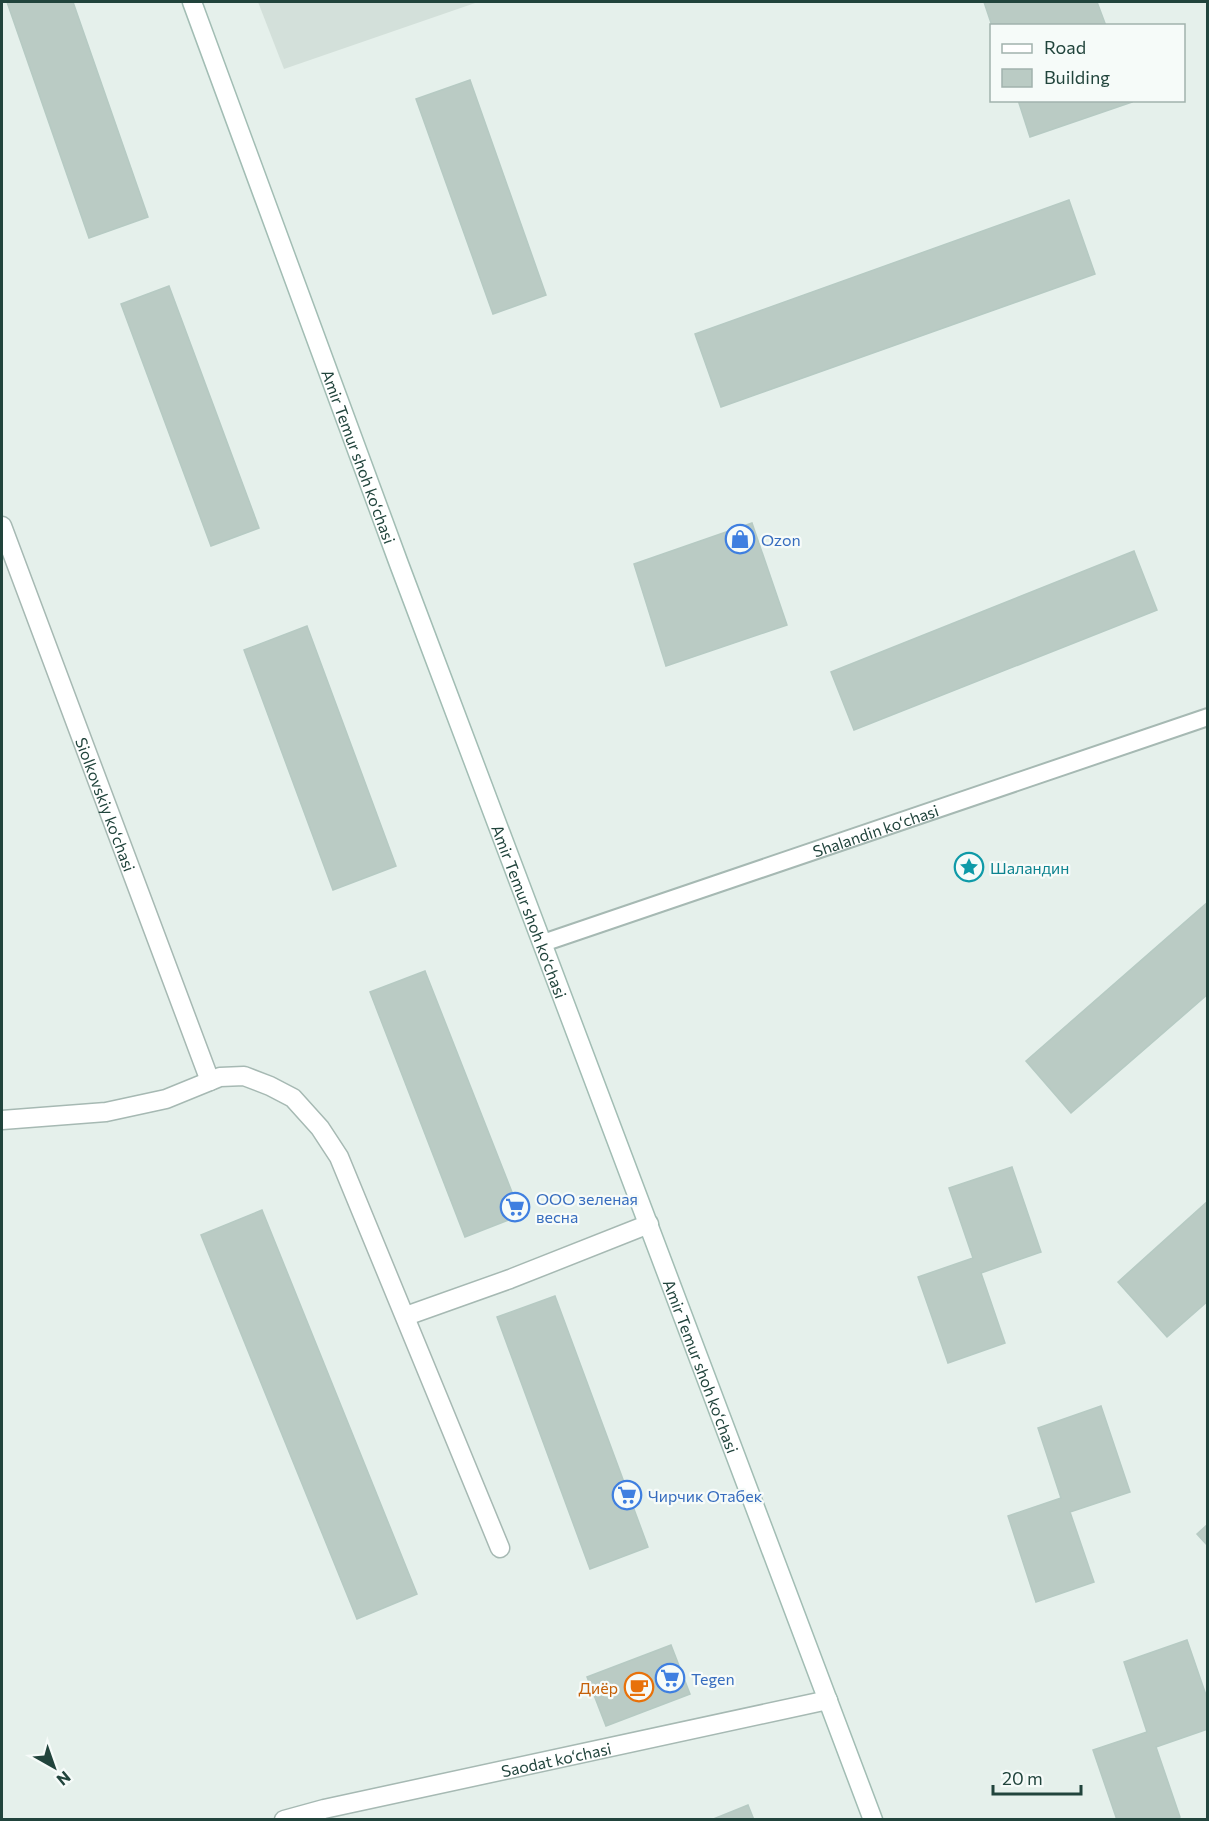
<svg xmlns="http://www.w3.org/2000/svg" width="1209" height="1821" viewBox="0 0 1209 1821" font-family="Commissioner,sans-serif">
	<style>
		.built { fill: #d3e0da }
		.building { fill: #bacbc4; stroke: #b6cac3; stroke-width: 1.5 }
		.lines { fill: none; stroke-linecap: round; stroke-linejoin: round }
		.lane-casing { stroke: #a6b9b3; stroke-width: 20 }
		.street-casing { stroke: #a6b9b3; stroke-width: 21 }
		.secondary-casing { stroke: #a2bdb4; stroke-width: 21 }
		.lane { stroke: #fff; stroke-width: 16 }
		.street { stroke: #fff; stroke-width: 18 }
		.secondary { stroke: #fff; stroke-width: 18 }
		.labels { text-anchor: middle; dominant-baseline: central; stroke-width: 4.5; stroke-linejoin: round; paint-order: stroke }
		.street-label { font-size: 16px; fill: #21443c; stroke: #f6fbf9 }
		.shop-label { font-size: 16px; fill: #366cbe; stroke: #f6fbf9; text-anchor: start }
		.culture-label { font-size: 16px; fill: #0d838f; stroke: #f6fbf9; text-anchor: start }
		.food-label { font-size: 16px; fill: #c56008; stroke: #f6fbf9; text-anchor: end }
	</style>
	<rect width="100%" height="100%" fill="#e5f0eb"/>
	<path class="built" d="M258,2H478L284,69Z"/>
	<path class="building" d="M7,2H73L148,217L89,238Z
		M984,2H1097L1106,26H992Z
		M470,80L546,295L493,314L416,99Z
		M1018,100H1131L1132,102L1030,137Z
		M1069,200L1095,274L721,407L695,334Z
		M169,286L259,528L211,546L121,304Z
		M752,523L787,625L666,666L634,564Z
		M1134,551L1157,610L854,730L831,672Z
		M307,626L396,866L333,890L244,650Z
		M1208,902V994L1071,1113L1026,1061Z
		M425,971L521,1215L465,1237L370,992Z
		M1012,1167L1041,1252L981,1273L1005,1343L948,1363L918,1277L973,1258L949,1188Z
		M1208,1201V1301L1167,1337L1118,1282Z
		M262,1210L417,1594L357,1619L201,1235Z
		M555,1296L648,1547L590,1569L497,1317Z
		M1101,1406L1130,1492L1070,1512L1094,1582L1036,1602L1008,1516L1061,1498L1038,1428Z
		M1208,1524V1546L1197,1534Z
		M1187,1640L1208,1701V1729L1156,1747L1180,1817L1172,1820H1117L1093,1750L1147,1732L1124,1662Z
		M671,1645L690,1694L606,1726L587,1677Z
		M748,1805L754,1820H711Z"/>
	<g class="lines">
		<g class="lane-casing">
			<g id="lane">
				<path id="s1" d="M543,943L1208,717"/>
			</g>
		</g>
		<g class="street-casing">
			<g id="street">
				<path id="s2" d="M2,526L210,1081"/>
				<path d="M2,1120L106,1112L166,1099L220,1077L244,1076L270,1086L293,1098L320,1128L339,1157L500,1548"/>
				<path d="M406,1316L510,1279L649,1224"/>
				<path id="s3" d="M284,1820L324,1809L828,1700"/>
			</g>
		</g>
		<g class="secondary-casing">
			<g id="secondary">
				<path id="s4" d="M192,2L399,564L873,1820"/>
			</g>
		</g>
		<use href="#lane" class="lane"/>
		<use href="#street" class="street"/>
		<use href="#secondary" class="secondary"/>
	</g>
	<defs>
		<g id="shop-ring" transform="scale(1.5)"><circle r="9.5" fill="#f6fbf9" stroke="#3f7fe0" stroke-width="1.5"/><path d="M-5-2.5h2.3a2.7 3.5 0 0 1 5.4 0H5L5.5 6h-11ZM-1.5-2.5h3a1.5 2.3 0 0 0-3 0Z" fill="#3f7fe0"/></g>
		<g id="sight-ring" transform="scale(1.5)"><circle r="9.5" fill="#f6fbf9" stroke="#0f9aa8" stroke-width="1.5"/><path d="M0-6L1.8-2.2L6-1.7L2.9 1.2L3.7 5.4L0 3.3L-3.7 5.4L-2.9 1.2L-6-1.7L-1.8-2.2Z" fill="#0f9aa8"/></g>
		<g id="supermarket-ring" transform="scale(1.5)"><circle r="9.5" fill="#f6fbf9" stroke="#3f7fe0" stroke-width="1.5"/><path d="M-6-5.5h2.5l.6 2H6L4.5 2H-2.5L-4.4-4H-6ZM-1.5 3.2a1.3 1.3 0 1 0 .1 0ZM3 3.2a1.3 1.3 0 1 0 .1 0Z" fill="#3f7fe0"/></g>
		<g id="cafe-ring" transform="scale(1.5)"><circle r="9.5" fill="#f6fbf9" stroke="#e8710a" stroke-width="1.5"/><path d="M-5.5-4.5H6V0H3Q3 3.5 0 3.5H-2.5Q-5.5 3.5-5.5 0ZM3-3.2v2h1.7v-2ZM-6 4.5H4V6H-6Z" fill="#e8710a"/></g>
	</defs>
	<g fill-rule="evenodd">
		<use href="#shop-ring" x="740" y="539"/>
		<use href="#sight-ring" x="969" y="867"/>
		<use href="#supermarket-ring" x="515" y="1207"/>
		<use href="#supermarket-ring" x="627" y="1495"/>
		<use href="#supermarket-ring" x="670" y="1678"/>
		<use href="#cafe-ring" x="639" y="1687"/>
	</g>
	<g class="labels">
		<g class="street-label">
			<text stroke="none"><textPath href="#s4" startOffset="484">Amir Temur shoh ko‘chasi</textPath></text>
			<text stroke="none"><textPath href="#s2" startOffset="297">Siolkovskiy ko‘chasi</textPath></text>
			<text stroke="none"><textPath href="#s1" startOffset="351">Shalandin ko‘chasi</textPath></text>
			<text stroke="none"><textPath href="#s4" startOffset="970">Amir Temur shoh ko‘chasi</textPath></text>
			<text stroke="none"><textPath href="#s4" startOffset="1456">Amir Temur shoh ko‘chasi</textPath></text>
			<text stroke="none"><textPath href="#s3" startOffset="279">Saodat ko‘chasi</textPath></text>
		</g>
		<g class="shop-label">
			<text x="761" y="539">Ozon</text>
			<text x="536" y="1198">ООО зеленая<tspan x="536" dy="18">весна</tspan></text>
			<text x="648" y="1495">Чирчик Отабек</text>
			<text x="691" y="1678">Tegen</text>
		</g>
		<g class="culture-label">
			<text x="990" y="867">Шаландин</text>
		</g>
		<g class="food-label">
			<text x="618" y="1687">Диёр</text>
		</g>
	</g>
	<rect width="1209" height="1821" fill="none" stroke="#21443c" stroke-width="6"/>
	<rect x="990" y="24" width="195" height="78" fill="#f6fbf9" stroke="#a1b2ad" stroke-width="1.5"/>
	<rect x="1002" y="44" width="30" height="9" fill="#ffffff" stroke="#a1b2ad" stroke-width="1.5"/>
	<text x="1044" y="54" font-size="18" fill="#21443c">Road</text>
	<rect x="1002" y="69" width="30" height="18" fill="#bacbc4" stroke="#a1b2ad" stroke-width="1.5"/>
	<text x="1044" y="84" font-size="18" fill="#21443c">Building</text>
	<g transform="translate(54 1767) rotate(140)" stroke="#f6fbf9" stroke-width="4.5" paint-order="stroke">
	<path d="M0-4.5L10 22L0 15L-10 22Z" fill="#21443c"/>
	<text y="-9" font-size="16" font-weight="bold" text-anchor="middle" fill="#21443c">N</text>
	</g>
	<path d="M993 1785v9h88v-9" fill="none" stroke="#21443c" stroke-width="3"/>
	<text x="1002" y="1785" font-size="18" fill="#21443c" stroke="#f6fbf9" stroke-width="4.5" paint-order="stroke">20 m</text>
</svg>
